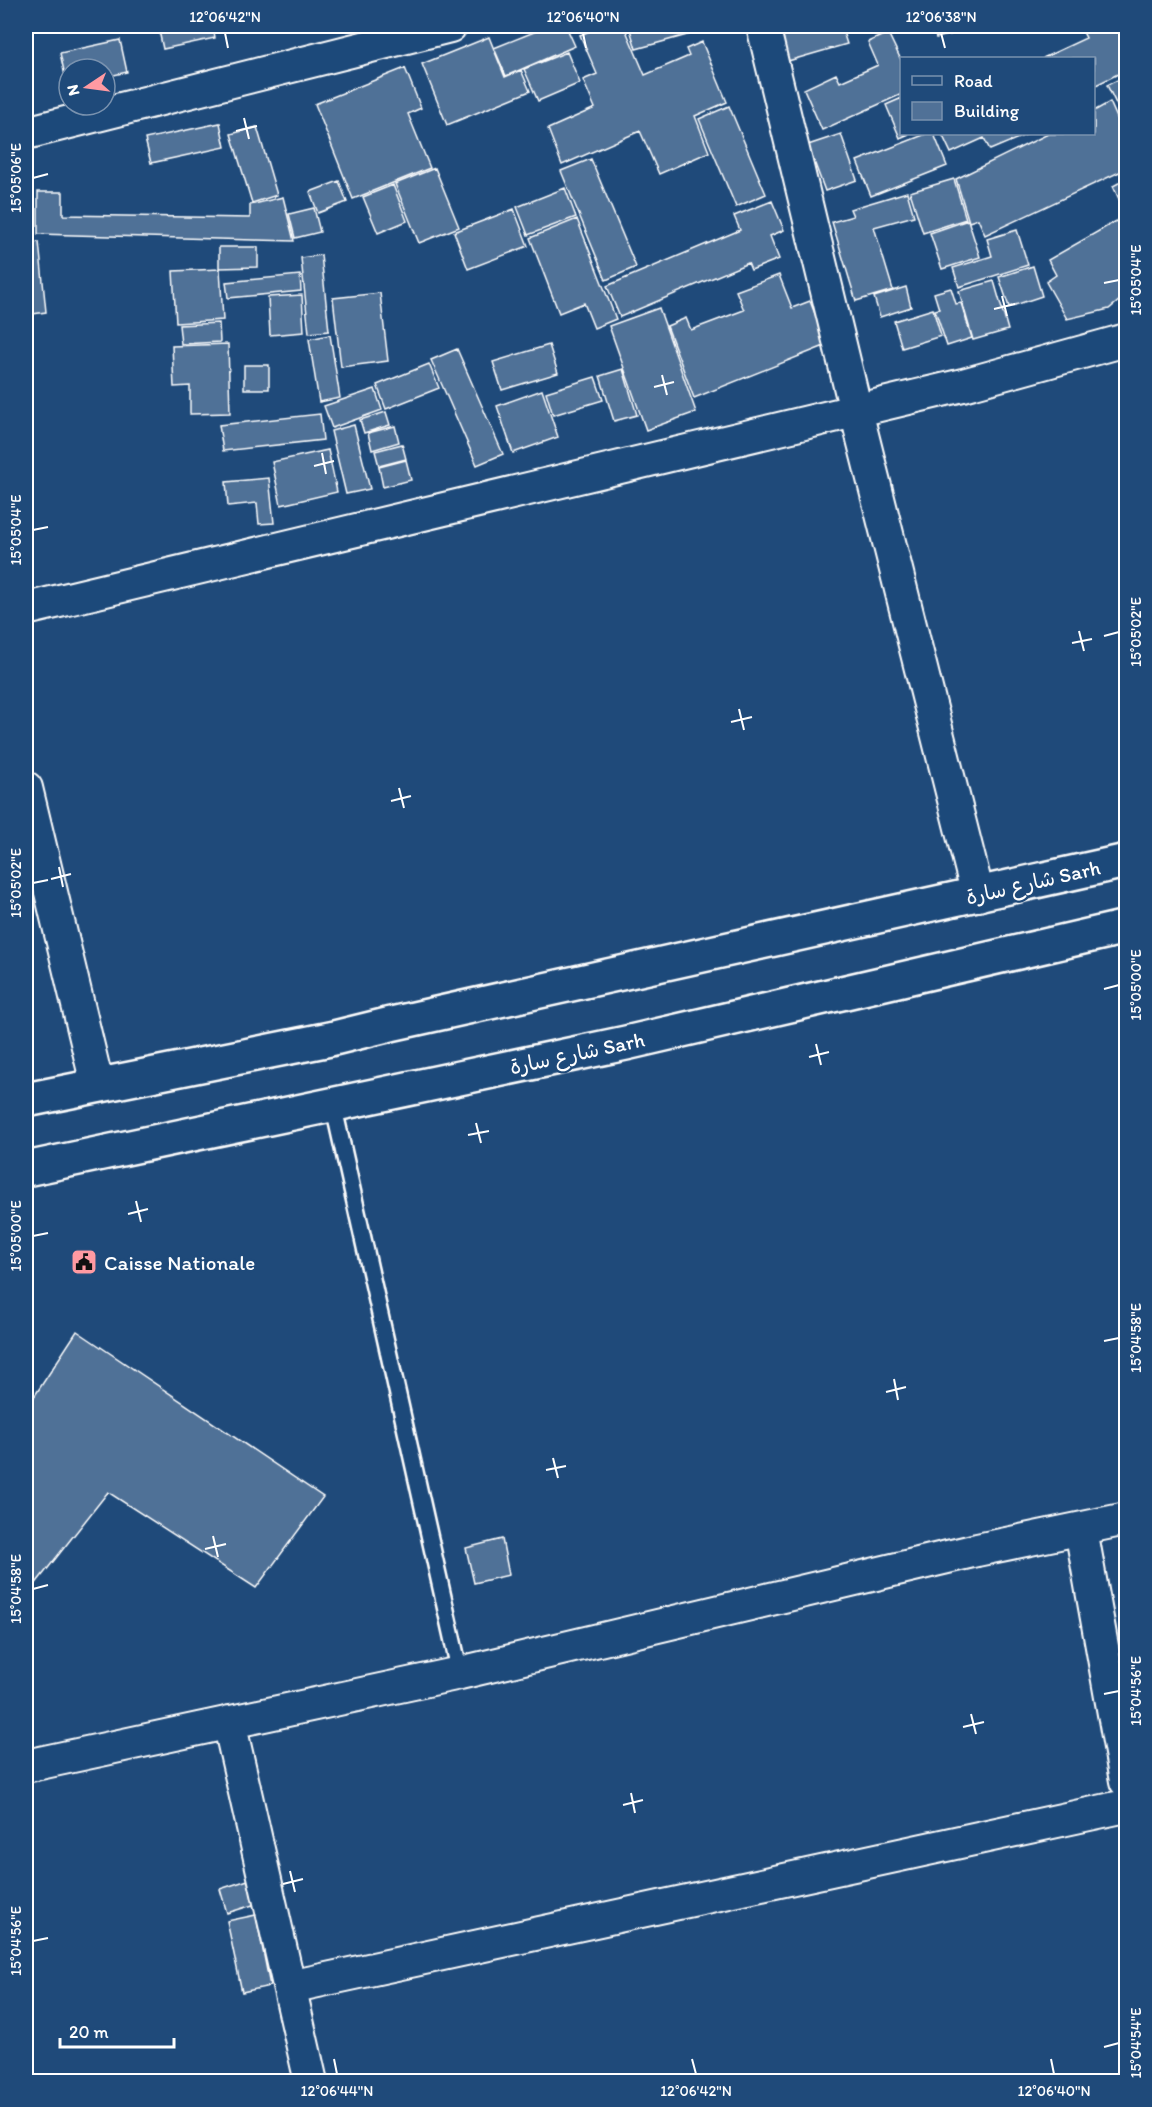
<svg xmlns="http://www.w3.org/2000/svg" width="1152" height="2107" viewBox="0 0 1152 2107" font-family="Itim,'Playpen Sans Arabic',sans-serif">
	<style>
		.building { fill: #507197; stroke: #fff; stroke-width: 1.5 }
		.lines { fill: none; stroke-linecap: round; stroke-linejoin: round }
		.service-casing { stroke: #fff; stroke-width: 20 }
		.minor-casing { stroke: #fff; stroke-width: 36 }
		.trunk-casing { stroke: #fff; stroke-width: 38 }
		.service { stroke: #1f4a7a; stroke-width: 15 }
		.minor { stroke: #1f4a7a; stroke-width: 32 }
		.trunk { stroke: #1f4a7a; stroke-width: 33 }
		.ticks { fill: none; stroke: #fff; stroke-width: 2 }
		.labels { text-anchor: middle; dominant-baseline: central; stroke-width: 4.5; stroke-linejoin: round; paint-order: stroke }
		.street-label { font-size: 21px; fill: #fff; stroke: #1f4a7a }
		.poi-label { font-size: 21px; fill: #fff; stroke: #1f4a7a; text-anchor: start }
		.neatline { fill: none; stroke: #fff; stroke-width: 2 }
		.ticks-label { font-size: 15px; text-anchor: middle; fill: #fff }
	</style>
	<rect width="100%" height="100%" fill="#1f4a7a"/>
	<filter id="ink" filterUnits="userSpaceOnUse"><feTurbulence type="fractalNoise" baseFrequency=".0167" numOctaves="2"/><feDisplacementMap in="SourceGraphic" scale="12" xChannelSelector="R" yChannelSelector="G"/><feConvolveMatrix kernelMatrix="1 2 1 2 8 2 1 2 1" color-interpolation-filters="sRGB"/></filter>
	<g filter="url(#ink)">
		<path class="building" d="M158,26H213L215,38L163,49Z
			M549,26H566L575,46L506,76L494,48Z
			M602,26H624L645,75L689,56L686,49L702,42L727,102L695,116L709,152L659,174L640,131L562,165L548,129L595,108L583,80L597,74L580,35Z
			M629,26H720L636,49Z
			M793,26H841L847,44L788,61L779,30Z
			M932,26H955L957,33L936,38Z
			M1080,26H1126V70L1094,86V58H1043L1086,38Z
			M888,33L902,62V94L822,130L804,89L836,74L840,82L878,65L868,42Z
			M489,37L505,77L521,70L530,91L447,125L422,64Z
			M120,40L127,72L105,77V69H69V84L67,85L60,53Z
			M567,52L580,83L538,101L524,69Z
			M405,68L421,108L408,114L430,168L353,199L315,104Z
			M1126,76V119L1124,120L1107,85Z
			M902,98V134H909L900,138L886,105Z
			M1110,102L1126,138V169L985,235L978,219L969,222L956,179L1048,134H1094V111Z
			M729,106L766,194L736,207L699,119Z
			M220,123L225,147L151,163L145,139Z
			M257,127L277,195L252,203L231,134Z
			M841,134L857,180L825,191L808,145Z
			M926,134H934L947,166L871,196L857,161Z
			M942,134H1028L990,150L984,138L951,153Z
			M591,159L636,267L606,280L561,171Z
			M435,168L459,227L419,243L395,184Z
			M954,179L966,219L923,233L910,192Z
			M1126,179V214L1113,186Z
			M339,181L347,202L318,213L310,192Z
			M393,185L407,221L378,233L363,197Z
			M565,188L576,217L528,235L517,207Z
			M38,192H63V215L250,218V205L283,197L294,241L38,234Z
			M907,192L914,216L874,227L893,290L856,301L832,222L853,216L850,209Z
			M772,201L784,230L770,236L779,259L751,270L748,263L620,317L607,286L740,230L734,216Z
			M314,208L320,232L295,238L289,214Z
			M514,209L528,246L468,269L454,232Z
			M577,219L616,319L594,328L584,303L559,313L530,238Z
			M968,220L980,257L942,269L930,233Z
			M1118,220L1126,234V295L1109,309L1067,319L1046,282L1056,275L1048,260Z
			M1017,230L1028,265L959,287L953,268L992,256L987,239Z
			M39,242L46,312L26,315V244Z
			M219,247H258V267L219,268Z
			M321,255L329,331L309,333L301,258Z
			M1033,266L1042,296L1009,307L999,277Z
			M220,269L223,320L176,323L173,271Z
			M300,275L301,291L228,298L226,282Z
			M779,275L792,308L810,301L827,345L694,398L667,326L686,318L691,330L744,310L736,291Z
			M994,281L1008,330L973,340L959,291Z
			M906,287L911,307L880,317L874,297Z
			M951,288L956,304L961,303L972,338L947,346L935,310L939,309L934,293Z
			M380,293L388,361L341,367L333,298Z
			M302,295L304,332L270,335L268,297Z
			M659,308L696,412L646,430L609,326Z
			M933,309L941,336L902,348L894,321Z
			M219,323L220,342L181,344L179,325Z
			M330,335L340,398L319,402L309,339Z
			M228,344L230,413L190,414V386L174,387L172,346Z
			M549,345L558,373L502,390L493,362Z
			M457,349L503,454L477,465L431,360Z
			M429,364L439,388L386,409L377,385Z
			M244,365H269V389H244Z
			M623,369L637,415L614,421L600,376Z
			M595,377L603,400L553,415L546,392Z
			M375,389L382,410L332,428L324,406Z
			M542,390L558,437L513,453L497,406Z
			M386,412L390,425L364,433L360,420Z
			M320,414L323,440L223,451L219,425Z
			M354,425L370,489L346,494L331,431Z
			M395,426L399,442L372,450L368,433Z
			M402,444L406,459L379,466L375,451Z
			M328,450L337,492L281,505L272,462Z
			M406,460L411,480L383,487L379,467Z
			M269,478L274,523L259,524L257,503L228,506L226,482Z
			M77,1331L323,1497L256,1588L108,1492L26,1596V1409Z
			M502,1539L509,1575L474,1583L466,1548Z
			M248,1880L256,1904L227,1913L220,1889Z
			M256,1915L270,1986L242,1992L227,1921Z"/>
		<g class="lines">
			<g class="service-casing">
				<path id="service" d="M333,1104L460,1673"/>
			</g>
			<g class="minor-casing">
				<path id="minor" d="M763,26L856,411L978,895
					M26,133L450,26
					M26,609L963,385L1126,340
					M26,788L97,1084
					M1081,1529L1126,1781
					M229,1722L311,2082
					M26,1766L460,1673L977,1550L1126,1519
					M290,1987L1126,1806"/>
			</g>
			<g class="trunk-casing">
				<path id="trunk" d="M26,1100L330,1039L391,1024L1126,861
					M26,1169L626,1043L1126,927"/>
			</g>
			<use href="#service" class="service"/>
			<use href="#minor" class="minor"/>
			<use href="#trunk" class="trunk"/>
		</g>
	</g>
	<path class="ticks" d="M225,33L228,48M583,33L586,48M941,33L945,48M244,118L249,139M236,131L257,126M33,178L48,174M1104,283L1119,280M1002,296L1007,316M994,309L1015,304M662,375L667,395M654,387L674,382M322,453L326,474M314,466L334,461M33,530L48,527M1079,631L1084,651M1104,636L1119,632M1072,643L1092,639M739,709L744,730M731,722L752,717M399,788L404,808M391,801L411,796M59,867L63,887M51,879L71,874M33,883L48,880M1104,989L1119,985M816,1044L821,1065M809,1057L829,1052M476,1123L481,1143M468,1135L489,1131M136,1201L141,1222M128,1214L148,1209M33,1236L48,1233M1104,1341L1119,1338M894,1379L898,1400M886,1392L906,1387M553,1458L558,1478M546,1470L566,1466M213,1536L218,1557M205,1549L226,1544M33,1589L48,1585M1104,1694L1119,1691M971,1714L976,1734M963,1727L984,1722M631,1793L635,1813M623,1805L643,1800M290,1871L295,1892M283,1884L303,1879M33,1941L48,1938M1104,2047L1119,2043M334,2059L337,2074M692,2059L696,2074M1051,2059L1054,2074"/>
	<defs>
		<g id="civic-square" transform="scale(1.35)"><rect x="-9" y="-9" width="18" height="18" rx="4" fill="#ff9aa2" stroke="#1f4a7a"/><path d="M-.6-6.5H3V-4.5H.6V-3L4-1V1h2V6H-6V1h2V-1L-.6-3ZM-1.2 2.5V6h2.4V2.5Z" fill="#111"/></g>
	</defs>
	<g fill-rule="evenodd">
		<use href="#civic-square" x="84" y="1262"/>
	</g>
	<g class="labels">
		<g class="street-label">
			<text transform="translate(1033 882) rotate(-13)">شارع سارة Sarh</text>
			<text transform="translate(577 1053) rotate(-12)">شارع سارة Sarh</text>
		</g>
		<g class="poi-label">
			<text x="104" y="1262">Caisse Nationale</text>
		</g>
	</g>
	<rect width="1152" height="2107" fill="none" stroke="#1f4a7a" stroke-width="66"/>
	<rect x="900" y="57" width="195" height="78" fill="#1f4a7a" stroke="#7992af" stroke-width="1.5"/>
	<rect x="912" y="76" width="30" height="9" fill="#1f4a7a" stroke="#7992af" stroke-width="1.5"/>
	<text x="954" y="87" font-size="18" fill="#ffffff">Road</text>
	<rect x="912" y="102" width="30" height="18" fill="#507197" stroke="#7992af" stroke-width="1.5"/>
	<text x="954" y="117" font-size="18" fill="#ffffff">Building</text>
	<g transform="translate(87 87) rotate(257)"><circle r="28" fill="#1f4a7a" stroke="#7992af" stroke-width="1.5"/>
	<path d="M0-4.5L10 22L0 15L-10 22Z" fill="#ff9aa2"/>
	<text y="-9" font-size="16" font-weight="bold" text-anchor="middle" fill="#ffffff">N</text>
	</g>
	<path d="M60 2038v9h114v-9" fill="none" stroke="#ffffff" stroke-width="3"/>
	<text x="69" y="2038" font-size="18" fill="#ffffff" stroke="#1f4a7a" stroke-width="4.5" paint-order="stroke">20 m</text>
	<rect x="33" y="33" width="1086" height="2041" class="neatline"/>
	<g class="ticks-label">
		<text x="225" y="22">12°06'42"N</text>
		<text x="583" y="22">12°06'40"N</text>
		<text x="941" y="22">12°06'38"N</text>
		<text transform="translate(16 178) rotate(-90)" y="5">15°05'06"E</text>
		<text transform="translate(1136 280) rotate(-90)" y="5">15°05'04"E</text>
		<text transform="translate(16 530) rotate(-90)" y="5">15°05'04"E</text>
		<text transform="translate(1136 632) rotate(-90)" y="5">15°05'02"E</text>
		<text transform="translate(16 883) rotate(-90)" y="5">15°05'02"E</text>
		<text transform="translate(1136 985) rotate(-90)" y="5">15°05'00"E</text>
		<text transform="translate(16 1236) rotate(-90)" y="5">15°05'00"E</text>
		<text transform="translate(1136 1338) rotate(-90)" y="5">15°04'58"E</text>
		<text transform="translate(16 1589) rotate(-90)" y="5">15°04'58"E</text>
		<text transform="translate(1136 1691) rotate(-90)" y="5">15°04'56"E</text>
		<text transform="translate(16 1941) rotate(-90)" y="5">15°04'56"E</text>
		<text transform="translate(1136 2043) rotate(-90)" y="5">15°04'54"E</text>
		<text x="337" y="2096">12°06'44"N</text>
		<text x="696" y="2096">12°06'42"N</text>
		<text x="1054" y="2096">12°06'40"N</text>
	</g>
</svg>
